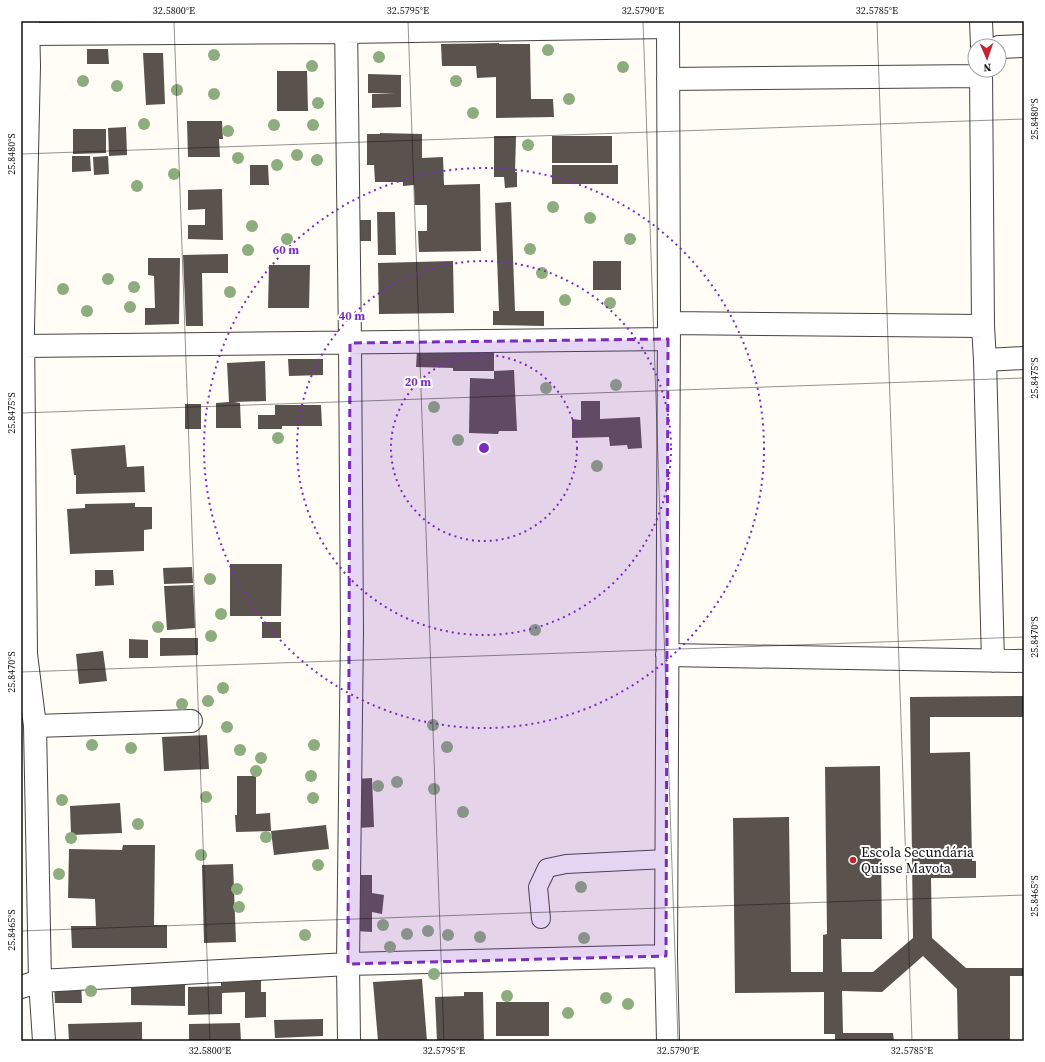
<svg xmlns="http://www.w3.org/2000/svg" width="1045" height="1062" viewBox="0 0 1045 1062" font-family="'Source Serif 4',serif">
	<style>
		.building { fill: #5a524d }
		.lines { fill: none; stroke-linecap: round; stroke-linejoin: round }
		.service-casing { stroke: #444; stroke-width: 20 }
		.minor-casing { stroke: #444; stroke-width: 24 }
		.service { stroke: #fff; stroke-width: 18 }
		.minor { stroke: #fff; stroke-width: 22 }
		.tree { fill: #8dad7f }
		.marked { fill: #7b2cbf; fill-opacity: 0.2; stroke: #7b2cbf; stroke-width: 3; stroke-dasharray: 8 5; stroke-linejoin: round }
		.ticks { fill: none; stroke: #111; stroke-width: 1; stroke-opacity: 0.45 }
		.ring { fill: none; stroke: #7b2cbf; stroke-width: 2; stroke-dasharray: 2 4 }
		.poi-dot { fill: #c4262e; stroke: #fff; stroke-width: 1.5 }
		.labels { text-anchor: middle; dominant-baseline: central; stroke-width: 4; stroke-linejoin: round; paint-order: stroke }
		.poi-label { font-size: 14px; fill: #111; stroke: #fff; text-anchor: start }
		.centre { fill: #7b2cbf; stroke: #fff; stroke-width: 2 }
		.ring-label { font-size: 12px; text-anchor: middle; font-weight: bold; fill: #7b2cbf; stroke: #fff; stroke-width: 4; stroke-linejoin: round; paint-order: stroke }
		.neatline { fill: none; stroke: #111; stroke-width: 1.5 }
		.ticks-label { font-size: 10px; text-anchor: middle; fill: #111 }
	</style>
	<rect width="100%" height="100%" fill="#fffdf5"/>
	<path class="building" d="M499,43V44H530L531,99H553L554,117L496,118V77L477,78L476,66H442L441,44Z
		M87,49H108L109,64H87Z
		M143,53H163L165,104L146,105Z
		M277,71H307L308,111H277Z
		M368,74L401,75V107L372,108V94L395,93H368Z
		M187,121H222L223,139H219L220,157H188Z
		M126,127L127,155L109,156L108,128Z
		M73,129H106V153L73,154Z
		M380,133L422,134V158L443,157L444,185L480,184L481,251L419,252L418,231H427V205H415L414,185L403,186V182H375L374,165H367V134H380Z
		M494,136H516L515,172H517V187L505,188L504,177H494Z
		M552,136H612V163H552Z
		M72,156H90L91,171L72,172Z
		M108,156L109,174L94,175L93,157Z
		M250,165H268L269,185H250Z
		M552,165H618V184H552Z
		M222,189L223,240L188,239V225H205V209L188,210V190Z
		M511,202L515,311H544V326L493,325V311H499L495,203Z
		M377,212H395L396,255H378Z
		M352,220H371V241H352Z
		M228,254V273H202L203,326H186L183,255Z
		M148,258H180L179,324L145,325V308H155L154,276L148,275Z
		M453,261L454,313L379,314L378,263Z
		M593,261H621V290H593Z
		M269,265H310L309,308H268Z
		M417,351H494V371H453V368L416,367Z
		M288,359H323V375L289,376Z
		M265,361L266,401L234,402L240,403L241,428H216V403L229,402L227,363Z
		M514,370L517,431H499L498,434L469,433L470,378L494,379V371Z
		M581,401H600V419L640,417L642,448L628,449L627,445L610,446L609,437L572,438V419L581,420Z
		M185,404H201V429H185Z
		M275,405H321L322,426H282V429H258V415H275Z
		M125,445L127,467L144,466L145,492L76,494V475H74L71,449Z
		M135,503V507H152V529L144,530V551L70,554L67,509L85,508V504Z
		M230,564H282L281,616H230Z
		M192,567L193,583L164,584L163,568Z
		M95,570H113L114,585L95,586Z
		M193,585L195,628L167,630L164,586Z
		M262,622H281V638H262Z
		M160,638H198V655L160,656Z
		M129,639L148,640V658H129Z
		M103,651L107,681L79,684L76,654Z
		M1024,696V717H930V753L970,752L972,861H976V878H931L932,938L966,968H1024V976H1010V1041H958L957,989L923,956L882,992L842,991L843,1033H893L894,1041H835V1034H824V992L735,993L733,818L789,817L791,972H823V935L827,934L825,767L880,766L882,939H841L842,972H873L913,938L910,697Z
		M207,735L209,769L164,771L162,737Z
		M237,776H256V814L270,813L271,831L326,825L329,849L274,855L271,831L236,832L235,815H237Z
		M372,778L374,827L358,828L356,779Z
		M120,803L122,833L71,835L70,806Z
		M123,845H155L154,925H167V948H72L71,926H96L95,899L68,898L69,849L122,850Z
		M233,864L236,942L204,943L202,865Z
		M356,875H372V893L384,895L382,914L372,912V932L356,931Z
		M261,975V992H266V1017L245,1018V992L222,993V1014L188,1015V987L221,986V976Z
		M131,978H185V1006L131,1005Z
		M422,979L427,1041H378L373,982Z
		M81,981L82,1003H55L54,982Z
		M464,992H483L484,1041H437L435,997L464,996Z
		M496,1002H549V1036H496Z
		M323,1019V1036L275,1038L274,1020Z
		M142,1022V1041H69L68,1024Z
		M240,1023L241,1041H186V1040H189V1024Z"/>
	<g class="lines">
		<g class="service-casing">
			<path id="service" d="M541,919L538,887L547,868L566,864L666,859"/>
		</g>
		<g class="minor-casing">
			<path id="minor" d="M28,21L29,66L23,328L26,654L35,726L40,981L44,1041
				M346,21L350,343L352,631L348,964L349,1041
				M668,21L669,323L666,956L668,1041
				M981,21L982,46
				M27,34L346,32L668,27
				M999,47L1024,46
				M981,70L983,326L985,360L993,661
				M668,79L981,76
				M669,323L983,326
				M24,346L668,339
				M985,360L1024,358
				M667,655L1024,661
				M35,726L191,721
				M21,987L40,981L348,964L666,956"/>
		</g>
		<use href="#service" class="service"/>
		<use href="#minor" class="minor"/>
	</g>
	<g class="tree">
		<circle cx="548" cy="50" r="6"/>
		<circle cx="214" cy="55" r="6"/>
		<circle cx="379" cy="57" r="6"/>
		<circle cx="312" cy="66" r="6"/>
		<circle cx="623" cy="67" r="6"/>
		<circle cx="83" cy="81" r="6"/>
		<circle cx="456" cy="81" r="6"/>
		<circle cx="117" cy="86" r="6"/>
		<circle cx="177" cy="90" r="6"/>
		<circle cx="214" cy="94" r="6"/>
		<circle cx="569" cy="99" r="6"/>
		<circle cx="318" cy="103" r="6"/>
		<circle cx="473" cy="113" r="6"/>
		<circle cx="144" cy="124" r="6"/>
		<circle cx="274" cy="125" r="6"/>
		<circle cx="313" cy="125" r="6"/>
		<circle cx="228" cy="131" r="6"/>
		<circle cx="528" cy="145" r="6"/>
		<circle cx="297" cy="155" r="6"/>
		<circle cx="238" cy="158" r="6"/>
		<circle cx="317" cy="160" r="6"/>
		<circle cx="277" cy="165" r="6"/>
		<circle cx="174" cy="174" r="6"/>
		<circle cx="137" cy="186" r="6"/>
		<circle cx="553" cy="207" r="6"/>
		<circle cx="590" cy="218" r="6"/>
		<circle cx="252" cy="226" r="6"/>
		<circle cx="287" cy="239" r="6"/>
		<circle cx="630" cy="239" r="6"/>
		<circle cx="530" cy="249" r="6"/>
		<circle cx="248" cy="250" r="6"/>
		<circle cx="542" cy="273" r="6"/>
		<circle cx="108" cy="279" r="6"/>
		<circle cx="134" cy="287" r="6"/>
		<circle cx="63" cy="289" r="6"/>
		<circle cx="230" cy="292" r="6"/>
		<circle cx="565" cy="300" r="6"/>
		<circle cx="610" cy="303" r="6"/>
		<circle cx="130" cy="307" r="6"/>
		<circle cx="87" cy="311" r="6"/>
		<circle cx="616" cy="385" r="6"/>
		<circle cx="546" cy="388" r="6"/>
		<circle cx="434" cy="407" r="6"/>
		<circle cx="278" cy="438" r="6"/>
		<circle cx="458" cy="440" r="6"/>
		<circle cx="597" cy="466" r="6"/>
		<circle cx="210" cy="579" r="6"/>
		<circle cx="221" cy="614" r="6"/>
		<circle cx="158" cy="627" r="6"/>
		<circle cx="535" cy="630" r="6"/>
		<circle cx="211" cy="636" r="6"/>
		<circle cx="223" cy="688" r="6"/>
		<circle cx="208" cy="701" r="6"/>
		<circle cx="182" cy="704" r="6"/>
		<circle cx="433" cy="725" r="6"/>
		<circle cx="227" cy="727" r="6"/>
		<circle cx="92" cy="745" r="6"/>
		<circle cx="314" cy="745" r="6"/>
		<circle cx="447" cy="747" r="6"/>
		<circle cx="131" cy="748" r="6"/>
		<circle cx="240" cy="750" r="6"/>
		<circle cx="261" cy="758" r="6"/>
		<circle cx="256" cy="771" r="6"/>
		<circle cx="311" cy="776" r="6"/>
		<circle cx="397" cy="782" r="6"/>
		<circle cx="378" cy="786" r="6"/>
		<circle cx="434" cy="789" r="6"/>
		<circle cx="206" cy="797" r="6"/>
		<circle cx="313" cy="798" r="6"/>
		<circle cx="62" cy="800" r="6"/>
		<circle cx="463" cy="812" r="6"/>
		<circle cx="138" cy="824" r="6"/>
		<circle cx="266" cy="837" r="6"/>
		<circle cx="71" cy="838" r="6"/>
		<circle cx="201" cy="855" r="6"/>
		<circle cx="318" cy="865" r="6"/>
		<circle cx="59" cy="874" r="6"/>
		<circle cx="581" cy="887" r="6"/>
		<circle cx="237" cy="889" r="6"/>
		<circle cx="239" cy="907" r="6"/>
		<circle cx="383" cy="925" r="6"/>
		<circle cx="428" cy="931" r="6"/>
		<circle cx="407" cy="934" r="6"/>
		<circle cx="305" cy="935" r="6"/>
		<circle cx="448" cy="935" r="6"/>
		<circle cx="480" cy="937" r="6"/>
		<circle cx="584" cy="938" r="6"/>
		<circle cx="390" cy="947" r="6"/>
		<circle cx="434" cy="974" r="6"/>
		<circle cx="91" cy="991" r="6"/>
		<circle cx="507" cy="996" r="6"/>
		<circle cx="606" cy="998" r="6"/>
		<circle cx="628" cy="1004" r="6"/>
		<circle cx="568" cy="1013" r="6"/>
	</g>
	<path class="marked" d="M668,339L666,956L348,964L350,343Z"/>
	<path class="ticks" d="M174,21L210,1041M408,21L444,1041M643,21L678,1041M877,21L912,1041M21,154L1024,119M21,413L1024,378M21,672L1024,637M21,931L1024,895"/>
	<g class="ring">
		<circle cx="484" cy="448" r="93"/>
		<circle cx="484" cy="448" r="187"/>
		<circle cx="484" cy="448" r="280"/>
	</g>
	<circle class="poi-dot" cx="853" cy="860" r="4"/>
	<g class="labels">
		<g class="poi-label">
			<text x="861" y="852">Escola Secundária<tspan x="861" dy="16">Quisse Mavota</tspan></text>
		</g>
	</g>
	<circle cx="484" cy="448" r="6" class="centre"/>
	<g class="ring-label">
		<text x="286" y="254">60 m</text>
		<text x="352" y="320">40 m</text>
		<text x="418" y="386">20 m</text>
	</g>
	<rect width="1045" height="1062" fill="none" stroke="#ffffff" stroke-width="44"/>
	<g transform="translate(987 58) rotate(178)"><circle r="19" fill="#ffffff" stroke="#a0a0a0"/>
	<path d="M0-3L7 15L0 10L-7 15Z" fill="#c4262e"/>
	<text y="-6" font-size="11" font-weight="bold" text-anchor="middle" fill="#111111">N</text>
	</g>
	<rect x="22" y="22" width="1001" height="1018" class="neatline"/>
	<g class="ticks-label">
		<text x="174" y="14">32.5800°E</text>
		<text x="408" y="14">32.5795°E</text>
		<text x="643" y="14">32.5790°E</text>
		<text x="877" y="14">32.5785°E</text>
		<text transform="translate(1034 119) rotate(-90)" y="4">25.8480°S</text>
		<text transform="translate(11 154) rotate(-90)" y="4">25.8480°S</text>
		<text transform="translate(1034 378) rotate(-90)" y="4">25.8475°S</text>
		<text transform="translate(11 413) rotate(-90)" y="4">25.8475°S</text>
		<text transform="translate(1034 637) rotate(-90)" y="4">25.8470°S</text>
		<text transform="translate(11 672) rotate(-90)" y="4">25.8470°S</text>
		<text transform="translate(1034 896) rotate(-90)" y="4">25.8465°S</text>
		<text transform="translate(11 930) rotate(-90)" y="4">25.8465°S</text>
		<text x="210" y="1054">32.5800°E</text>
		<text x="444" y="1054">32.5795°E</text>
		<text x="678" y="1054">32.5790°E</text>
		<text x="912" y="1054">32.5785°E</text>
	</g>
</svg>
